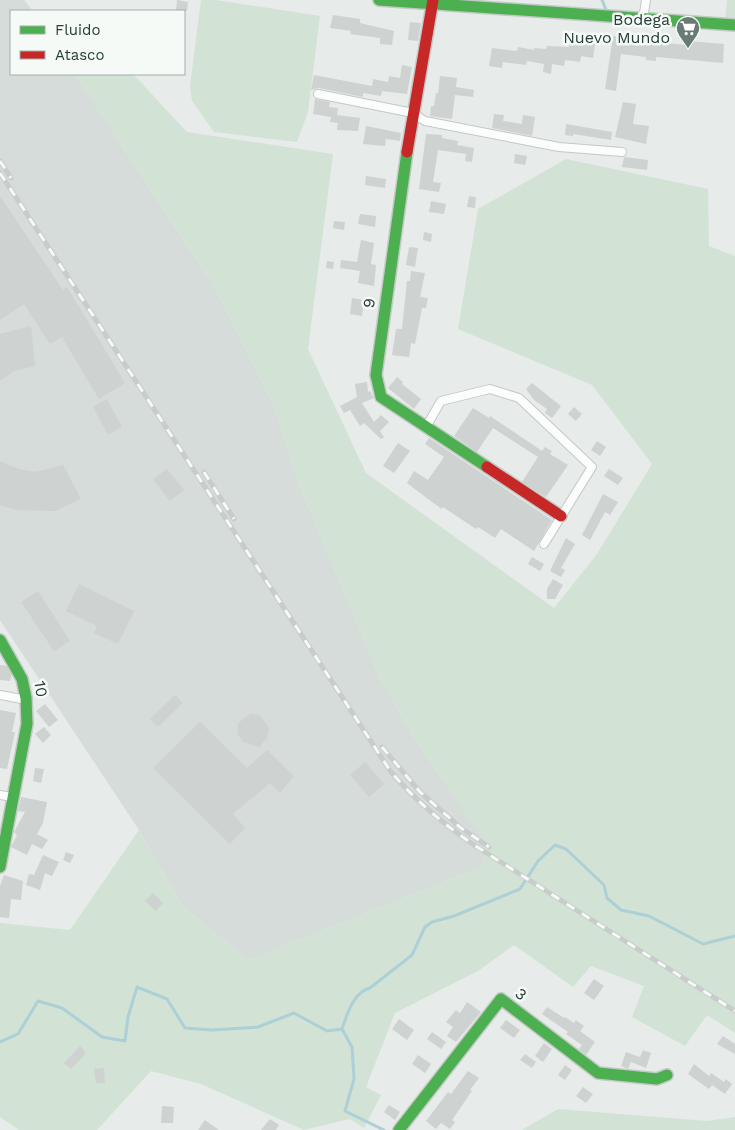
<svg xmlns="http://www.w3.org/2000/svg" width="735" height="1130" viewBox="0 0 735 1130" font-family="'Work Sans',sans-serif">
	<style>
		.built { fill: #d5dcd9 }
		.green { fill: #d2e3d6 }
		.lines { fill: none; stroke-linecap: round; stroke-linejoin: round }
		.stream { stroke: #acd0d5; stroke-width: 3 }
		.building { fill: #ced2d0 }
		.street-casing { stroke: #c4c8c6; stroke-width: 10 }
		.fast-casing { stroke: #c3c9c6; stroke-width: 14 }
		.jam-casing { stroke: #c3c9c6; stroke-width: 14 }
		.street { stroke: #fbfcfc; stroke-width: 8 }
		.fast { stroke: #4caf50; stroke-width: 11 }
		.jam { stroke: #c62828; stroke-width: 11 }
		.rail-casing { stroke: #c8ccca; stroke-width: 5 }
		.rail { stroke: #f5faf7; stroke-width: 3; stroke-dasharray: 9; stroke-linecap: butt }
		.labels { text-anchor: middle; dominant-baseline: central; stroke-width: 5; stroke-linejoin: round; paint-order: stroke }
		.poi-label { font-size: 16px; fill: #253e37; stroke: #f5faf7; text-anchor: end }
		.street-label { font-size: 16px; fill: #253e37; stroke: #f5faf7 }
	</style>
	<rect width="100%" height="100%" fill="#e7ebe9"/>
	<path class="built" d="M0,0H24L33,11H11V74H75L216,290L275,408L297,479L380,678L416,741L485,841L483,866L249,960L183,907L139,830L0,620Z"/>
	<path class="green" d="M201,0H216L320,16L308,112L297,142L214,132L192,101L190,86Z
		M727,0H735V20H725Z
		M75,74H133L187,132L333,154L308,349L366,473L554,608L597,554L652,464L592,385L458,329L478,209L566,159L708,189L709,246L735,256V1033L707,1015L685,1046L632,1017L644,986L591,966L573,987L514,945L478,971L395,1013L366,1087L381,1095L364,1128L350,1119L304,1130L201,1084L151,1071L97,1130H19L0,1117V923L70,930L139,830L183,907L249,960L483,866L485,841L416,741L380,678L297,479L275,408L216,290Z
		M558,1109L707,1121L735,1117V1130H522Z"/>
	<g class="lines">
		<path class="stream" d="M602,0L607,12
			M342,1029C347,1015 353,992 370,988L412,955L425,927L432,922L454,916L520,889L538,861L555,845L566,849L604,885L607,898L621,910L649,916L703,944L735,936
			M342,1029L352,1047L354,1079L345,1111L384,1130
			M0,1042L18,1034L38,1001L62,1008L102,1037L125,1041L128,1017L137,987L167,999L185,1028L212,1030L258,1027L294,1013L327,1031L342,1029"/>
	</g>
	<path class="building" d="M177,0L188,2L187,11H176Z
		M333,15L360,19V23L394,31L392,45L380,44V38L350,34L351,31L330,28Z
		M410,22L421,23L418,41L408,40Z
		M613,36L630,39V36L641,37L640,41L688,45L689,41L724,44L723,63L656,57V61L646,60V57L621,54L616,91L605,89Z
		M570,38L595,44L593,58L581,56L580,62L565,60L564,66L552,64L551,74L543,72L544,64L527,61L526,65L503,62L502,68L489,66L492,48L517,51L518,47L534,50V48L546,49L547,46L569,47Z
		M402,65L412,67L407,94L382,91L381,96L363,93V97L319,88L311,90L314,75L372,86L373,79L388,82L389,76L400,78Z
		M440,76L457,78L456,87L474,90L473,97L455,95L452,119L430,116L431,106H434L436,93H438Z
		M315,99L330,102L329,107L338,108L337,115L360,118L358,131L337,130L338,123L330,122L331,117L313,114Z
		M623,102L636,104L633,124L649,126L646,144L615,137Z
		M494,114L504,115L503,121L522,124L523,115L535,117L532,136L492,128Z
		M566,124L612,132L611,140L573,134V136L565,135Z
		M366,126L401,133L400,141L386,139L385,146L363,144Z
		M426,134L442,135V138L458,141L457,145L474,148L472,162L465,161L466,154L438,150L433,182L441,183L439,192L419,189Z
		M515,154L527,156L525,165L514,163Z
		M624,157L648,160L647,170L622,167Z
		M366,176L386,179L385,188L365,185Z
		M0,196L63,290L67,287L125,383L99,399L62,337L50,344L24,304L0,320Z
		M469,196L476,197L475,208L467,207Z
		M431,201L446,204L444,214L429,212Z
		M360,214L376,216L375,227L358,224Z
		M334,221L345,222L344,230L333,228Z
		M424,232L432,234L431,242L423,240Z
		M361,240L374,243L371,264L376,265L374,286L358,283L360,271L340,268L341,260L357,262Z
		M409,247L418,248L415,267L406,265Z
		M327,261L334,262L333,269L326,268Z
		M411,271L425,273L420,297L428,298L426,308H422L415,344L411,343L409,357L392,355L396,329H402L407,281H410Z
		M352,298L364,300L362,316L350,314Z
		M31,326L35,366L14,371L0,381V334Z
		M397,377L403,382L402,384L421,399L414,409L388,388Z
		M367,382L368,392L370,391L374,398L362,403L374,422L381,415L389,422L380,431L384,437L381,439L364,423L360,426L350,410L344,413L340,406L357,397L355,384Z
		M532,383L561,406L552,418L545,413L547,409L534,400L526,389Z
		M107,399L122,427L108,435L93,407Z
		M574,407L582,414L576,421L568,414Z
		M473,408L489,418L490,416L542,451L545,447L552,451L550,454L568,465L546,497L522,482L538,457L493,428L477,452L454,436Z
		M429,438L552,520L534,551L501,529L495,538L478,527L476,529L443,507L442,509L432,502L407,483L414,471L428,480L444,457L425,444Z
		M597,441L606,447L600,456L591,450Z
		M398,443L410,451L394,473L383,466Z
		M0,461L19,469L35,472L63,465L81,499L55,511L16,510L0,505Z
		M167,469L184,490L170,501L153,479Z
		M609,469L623,478L618,485L604,476Z
		M603,494L618,502L610,515L605,512L590,540L582,535Z
		M566,538L575,544L561,568L565,570L561,577L550,571Z
		M532,557L544,564L540,571L528,564Z
		M553,579L563,585L555,599H547V589Z
		M79,584L134,611L118,644L94,633L97,626L66,611Z
		M38,591L70,641L54,651L21,602Z
		M0,665L8,666L12,673L10,681L0,680Z
		M175,695L183,703L158,727L150,719Z
		M45,704L58,720L49,727L36,711Z
		M0,710L16,713L12,732H15L7,769L0,768Z
		M250,714L260,715L269,728L267,738L259,747L243,742L237,733L238,723Z
		M200,722L247,768L267,750L294,776L280,793L270,783L233,814L245,828L230,844L153,768Z
		M44,727L51,735L43,743L35,734Z
		M365,762L384,784L369,797L350,775Z
		M35,768L44,769L41,783L33,781Z
		M21,797L47,802L43,823L37,834L48,840L42,849L32,844L27,855L11,847L17,835L14,832L25,812L18,811Z
		M66,852L74,855L70,863L63,860Z
		M43,855L59,862L52,876L45,873L40,890L26,885L29,874L34,875Z
		M4,875L23,881L21,900L11,899L9,918L0,917V886Z
		M153,893L163,903L156,911L145,901Z
		M594,979L604,986L594,1000L584,993Z
		M467,1002L481,1012L456,1042L447,1036L453,1027L446,1022L456,1010L460,1013Z
		M547,1007L564,1018L565,1017L574,1023L576,1020L584,1026L580,1031L595,1042L586,1055L579,1049L582,1045L566,1034L568,1032L542,1014Z
		M399,1019L414,1030L407,1040L392,1029Z
		M506,1020L520,1030L514,1038L500,1028Z
		M432,1032L446,1042L441,1049L427,1039Z
		M723,1036L735,1044V1054L717,1044Z
		M544,1043L552,1049L543,1062L535,1056Z
		M80,1046L86,1053L71,1069L64,1063Z
		M643,1050L651,1053L646,1068L631,1062L628,1069L621,1066L626,1052L640,1057Z
		M525,1054L536,1062L532,1068L520,1060Z
		M418,1055L431,1064L425,1073L412,1064Z
		M694,1064L709,1076L711,1073L724,1082L726,1079L732,1084L725,1094L712,1085L709,1089L688,1074Z
		M565,1065L572,1070L565,1080L558,1075Z
		M104,1068L105,1083H96L94,1069Z
		M468,1071L479,1078L470,1090L472,1091L452,1120L455,1122L450,1129L441,1123L436,1129L426,1121L448,1092L451,1094Z
		M583,1087L593,1094L586,1103L576,1096Z
		M389,1105L400,1112L395,1120L384,1112Z
		M162,1106L174,1107L173,1123H161Z
		M270,1119L279,1125L276,1130H261Z
		M205,1120L219,1130H198Z"/>
	<g class="lines">
		<g class="street-casing">
			<path id="street" d="M643,19L646,0
				M318,94L413,113L425,121L559,147L622,152
				M426,427L441,401L490,389L519,398L592,467L544,544
				M0,695L27,700
				M0,795L12,797"/>
		</g>
		<g class="fast-casing">
			<path id="fast" d="M379,0L735,25
				M407,152L376,375L381,397L487,467
				M0,640L22,679L26,698L27,724L0,867
				M399,1130L501,999L598,1073L657,1079L667,1075"/>
		</g>
		<g class="jam-casing">
			<path id="jam" d="M407,152L433,0
				M487,467L561,516"/>
		</g>
		<use href="#street" class="street"/>
		<use href="#fast" class="fast"/>
		<use href="#jam" class="jam"/>
		<g class="rail-casing">
			<path id="rail" d="M0,161L11,178
				M0,173L391,772C416,801 442,823 474,845L735,1011
				M204,472L234,519
				M382,747L420,792L461,828L489,847"/>
		</g>
		<use href="#rail" class="rail"/>
	</g>
	<defs>
		<g id="supermarket-pin" transform="scale(1.25)"><path d="M0 17L-7.5 6A9.5 9.5 0 1 1 7.5 6Z" fill="#697b75" stroke="#f5faf7"/><path d="M-6-5.5h2.5l.6 2H6L4.5 2H-2.5L-4.4-4H-6ZM-1.5 3.2a1.3 1.3 0 1 0 .1 0ZM3 3.2a1.3 1.3 0 1 0 .1 0Z" fill="#fff"/></g>
	</defs>
	<g fill-rule="evenodd">
		<use href="#supermarket-pin" x="688" y="28"/>
	</g>
	<g class="labels">
		<g class="poi-label">
			<text x="670" y="19">Bodega<tspan x="670" dy="18">Nuevo Mundo</tspan></text>
		</g>
		<g class="street-label">
			<text transform="translate(369 303) rotate(-82)">9</text>
			<text transform="translate(41 689) rotate(81)">10</text>
			<text transform="translate(521 994) rotate(38)">3</text>
		</g>
	</g>
	<rect x="10" y="10" width="175" height="65" fill="#f5faf7" stroke="#a2afaa"/>
	<rect x="20" y="26" width="25" height="8" fill="#4caf50" stroke="#a2afaa"/>
	<text x="55" y="35" font-size="15" fill="#253e37">Fluido</text>
	<rect x="20" y="51" width="25" height="8" fill="#c62828" stroke="#a2afaa"/>
	<text x="55" y="60" font-size="15" fill="#253e37">Atasco</text>
</svg>
